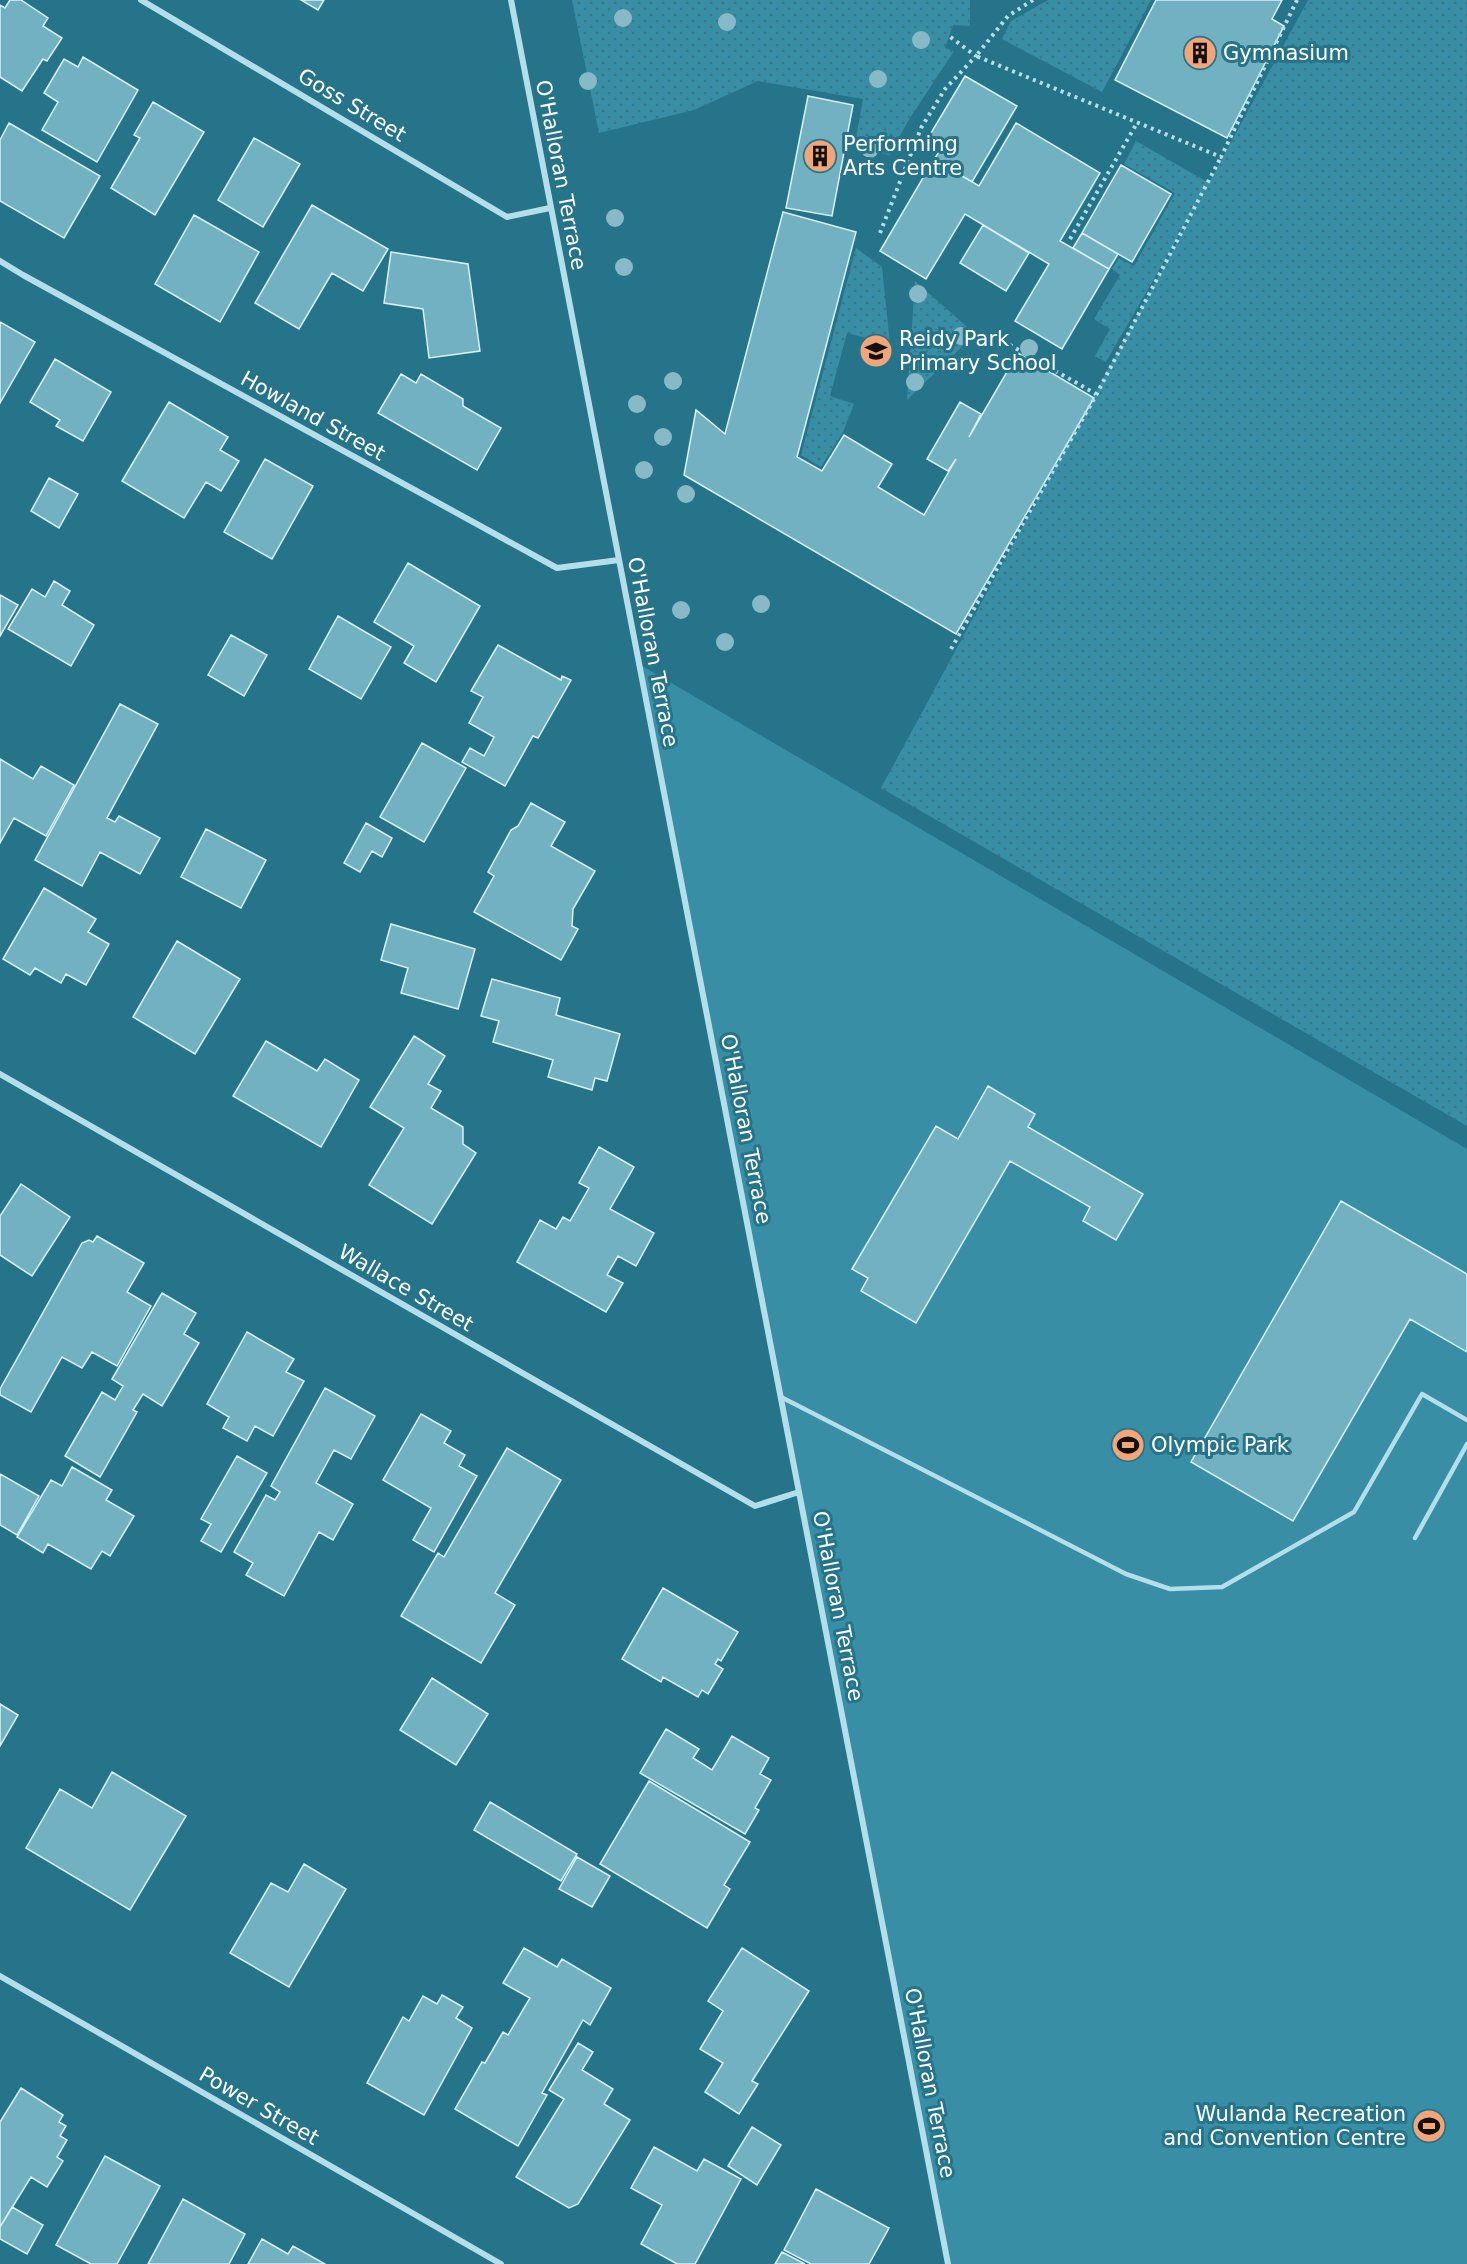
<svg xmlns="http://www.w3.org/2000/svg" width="1467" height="2264" viewBox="0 0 1467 2264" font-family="'DejaVu Sans',sans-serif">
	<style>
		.green { fill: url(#green-dots) }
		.pitch { fill: #378ea5 }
		.building { fill: #72b1c1; stroke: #d7f1f7; stroke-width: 1.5 }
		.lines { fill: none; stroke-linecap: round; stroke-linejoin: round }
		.path { stroke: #b3deea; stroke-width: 4; stroke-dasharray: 3 4.5; stroke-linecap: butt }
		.lane { stroke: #b3deea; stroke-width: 4.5 }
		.street { stroke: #b3deea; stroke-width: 6 }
		.tree { fill: #87b9c6 }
		.labels { text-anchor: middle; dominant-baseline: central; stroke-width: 6; stroke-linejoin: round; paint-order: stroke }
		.poi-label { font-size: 21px; fill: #fff; stroke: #26748a; text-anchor: start }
		.street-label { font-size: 21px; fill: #fff; stroke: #26748a }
	</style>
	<defs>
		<pattern id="green-dots" width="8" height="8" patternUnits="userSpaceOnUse" patternTransform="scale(1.5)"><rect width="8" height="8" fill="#378ea5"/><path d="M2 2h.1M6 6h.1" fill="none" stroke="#3f7481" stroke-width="1.8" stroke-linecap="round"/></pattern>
	</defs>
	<rect width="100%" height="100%" fill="#26748a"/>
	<path class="green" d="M572,0H970V26L953,25L945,48L954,51L908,121L890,155L854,149L863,99L758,81L694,110L599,133Z
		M1048,0H1151L1102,92L1002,39L1011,21Z
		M1308,0H1467V1126L881,788L1208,185L1106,362L1095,356L1110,329L1094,319L1120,275L1112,269L1119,258L1134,266L1175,193L1124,164L1136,141L1209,183Z
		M856,248L882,267L890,344L847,333L830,396L854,404L843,432L821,467L801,455Z
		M915,281L975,334L907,400Z"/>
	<path class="pitch" d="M639,664L1467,1149V2264H948Z"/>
	<path class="building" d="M10,0H21L48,18L43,26L62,38L47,61L43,59L22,91L0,77V5L5,8Z
		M301,0H324L318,10Z
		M1156,0H1282L1272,19L1284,26L1227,138L1115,80Z
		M83,57L138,90L97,162L42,130L58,102L44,93L64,59L78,67Z
		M965,76L1017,106L972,182L934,159L939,152L925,143Z
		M808,96L853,105L832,216L786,208Z
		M153,102L204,132L155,215L111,188L140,138L134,135Z
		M9,123L100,176L64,238L0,201V140Z
		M1016,123L1100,173L1060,241L1109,269L1062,349L1015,321L1049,264L965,214L926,279L880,251L934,159L979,186Z
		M254,138L300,164L263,227L218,200Z
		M1121,165L1171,194L1132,262L1082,233Z
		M312,205L388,249L363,291L332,273L299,329L255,303Z
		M783,212L856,232L797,457L822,471L844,435L892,464L878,487L924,515L956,459L948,471L927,459L960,402L981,414L969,437L1018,353L1094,398L956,634L684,475L696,410L725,434Z
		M194,215L259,252L220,322L155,284Z
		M983,225L1029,253L1006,291L960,263Z
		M1082,233L1118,254L1109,269L1073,248Z
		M391,252L468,264L480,351L429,358L423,309L384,303Z
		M0,322L35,342L0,403Z
		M55,359L111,392L83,441L56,426L60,420L30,402Z
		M401,374L416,383L421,374L463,399V406L501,428L477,470L378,413Z
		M169,402L228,437L220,450L239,461L221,491L206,482L184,518L122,481Z
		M265,459L313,486L272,559L224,532Z
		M49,478L78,494L59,528L31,511Z
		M408,563L480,606L436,682L404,663L414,646L374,622Z
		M54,581L70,591L62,605L94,625L71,666L8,629L32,589L45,597Z
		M0,595L18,605L0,636Z
		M338,616L391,647L361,699L309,669Z
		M231,635L267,655L244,696L208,675Z
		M498,645L561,680L562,676L571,680L538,738L533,736L505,786L462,762L470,748L484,756L494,737L469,723L483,697L471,691Z
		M120,704L158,724L107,818L115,822L119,816L160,838L140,874L100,852L82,886L35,860Z
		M422,743L466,768L424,842L380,817Z
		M0,759L33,779L41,766L74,785L46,836L14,818L0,843Z
		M531,803L565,822L551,846L595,871L573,909L572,926L578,929L561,960L474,912L494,876L488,872L511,830L518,826Z
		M366,823L392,838L382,857L372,851L360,872L344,863Z
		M206,829L266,860L241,908L181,877Z
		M44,888L96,919L88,932L109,944L86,985L66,974L61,983L35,968L30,975L3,959Z
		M391,924L475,949L458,1009L401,993L408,968L381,960Z
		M177,941L240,979L195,1054L133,1017Z
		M492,979L560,998L556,1015L620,1034L607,1081L595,1078L592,1090L548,1077L553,1060L493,1042L499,1021L481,1016Z
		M414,1036L445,1056L428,1084L441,1091L431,1108L463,1127V1144L476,1153L432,1224L369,1185L404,1128L370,1107Z
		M266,1041L317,1071L325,1059L359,1080L321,1147L233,1096Z
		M988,1086L1035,1114L1028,1127L1143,1194L1116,1240L1083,1221L1090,1207L1010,1161L916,1323L861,1291L868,1278L852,1269L936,1126L958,1139Z
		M599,1147L634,1167L610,1209L654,1233L636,1266L618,1256L607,1275L623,1283L606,1312L517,1262L540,1220L556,1229L563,1217L570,1221L589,1188L579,1183Z
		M21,1184L70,1217L32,1276L0,1255V1216Z
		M1341,1201L1467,1274V1352L1410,1319L1293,1521L1191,1462Z
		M97,1236L144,1263L127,1292L151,1306L117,1366L92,1352L82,1368L62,1357L31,1412L0,1395V1389L82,1243L89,1240L93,1242Z
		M162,1293L196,1313L184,1334L199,1343L162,1406L143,1394L133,1410L137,1412L100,1477L65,1456L102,1392L115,1400L123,1386L112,1379Z
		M247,1332L294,1359L286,1372L304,1381L273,1436L255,1426L247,1441L223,1428L229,1417L207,1404Z
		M325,1388L375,1416L351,1459L334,1450L316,1483L353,1504L333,1540L319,1532L284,1596L246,1575L253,1563L234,1552L266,1495L275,1500L280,1492L271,1486Z
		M421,1414L451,1431L444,1443L465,1455L459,1466L477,1476L434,1552L413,1540L431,1508L383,1480Z
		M507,1448L561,1480L495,1593L515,1605L481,1663L401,1616L438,1553L444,1557Z
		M237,1456L267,1473L221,1552L201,1541L211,1524L201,1519Z
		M72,1467L112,1490L106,1500L134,1516L110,1556L102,1551L91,1569L48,1544L43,1553L17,1537L51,1480L62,1486Z
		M0,1474L39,1496L17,1535L0,1525Z
		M663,1588L738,1632L721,1661L718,1659L715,1664L723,1669L708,1694L702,1690L698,1697L663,1677L661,1682L622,1659Z
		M432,1678L488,1714L456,1765L400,1730Z
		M0,1704L18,1715L0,1746Z
		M666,1729L699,1749L693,1758L712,1770L732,1736L769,1758L760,1774L771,1780L755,1808L759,1810L745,1834L640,1773Z
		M112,1772L186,1816L130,1910L26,1848L60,1789L92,1808Z
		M649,1781L750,1842L724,1885L730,1889L707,1928L600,1864Z
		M490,1802L577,1854L561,1881L474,1830Z
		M577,1857L610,1876L592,1907L559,1889Z
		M304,1864L346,1889L289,1987L230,1953L271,1883L288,1892Z
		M524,1948L557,1967L562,1959L611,1988L590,2025L583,2020L542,2093L547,2095L518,2146L455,2109L482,2062L485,2063L503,2032L508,2035L530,1998L503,1983Z
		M742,1948L809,1991L752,2081L758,2084L739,2114L705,2092L723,2063L700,2049L723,2011L708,2001Z
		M442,1995L463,2007L456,2018L472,2028L424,2115L367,2083L403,2017L409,2021L423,1996L437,2004Z
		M578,2043L593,2052L582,2070L613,2089L604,2104L630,2120L578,2204L569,2208L516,2177L564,2099L549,2090Z
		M21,2088L63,2115L59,2122L66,2126L60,2136L67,2140L57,2157L63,2161L47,2187L31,2177L0,2227V2122Z
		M752,2127L781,2145L757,2185L728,2166Z
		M654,2147L697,2171L704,2159L741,2179L695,2264H677L641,2244L662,2205L631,2188Z
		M105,2156L160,2186L117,2264H91L56,2245Z
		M816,2189L889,2228L869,2264H811L784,2250Z
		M183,2199L245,2234L229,2264H148Z
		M12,2207L43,2225L27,2254L0,2239V2227Z
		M262,2239L288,2254L293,2246L325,2264H248Z
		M782,2252L805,2264H775Z"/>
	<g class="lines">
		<path class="path" d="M1033,0L1008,16L976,56L1221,157L1297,0
			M880,233L921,128L945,89L976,56L949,36
			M1070,239L1137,123
			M1003,341L1096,394
			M951,649L1094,399L1221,157"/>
		<path class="lane" d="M781,1397L1126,1574L1170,1589L1222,1587L1354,1512L1422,1394L1467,1420
			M1415,1538L1467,1444"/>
		<path class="street" d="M141,0L507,217L550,208
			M511,0L948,2264
			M0,261L23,275L557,568L619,560
			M0,1074L755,1506L799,1492
			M0,1976L501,2264"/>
	</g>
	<g class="tree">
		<circle cx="623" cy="18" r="9"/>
		<circle cx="727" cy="22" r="9"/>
		<circle cx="921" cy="40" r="9"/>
		<circle cx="878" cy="79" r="9"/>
		<circle cx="588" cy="81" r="9"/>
		<circle cx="870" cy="149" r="9"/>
		<circle cx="615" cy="218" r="9"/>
		<circle cx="624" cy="267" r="9"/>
		<circle cx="918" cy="294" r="9"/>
		<circle cx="961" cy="336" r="9"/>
		<circle cx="1029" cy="348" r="9"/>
		<circle cx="673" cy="381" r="9"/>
		<circle cx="915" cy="382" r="9"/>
		<circle cx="637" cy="404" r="9"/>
		<circle cx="663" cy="437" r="9"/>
		<circle cx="644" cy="470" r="9"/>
		<circle cx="686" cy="494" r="9"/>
		<circle cx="761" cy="604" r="9"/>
		<circle cx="681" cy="610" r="9"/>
		<circle cx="725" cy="642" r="9"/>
	</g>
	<defs>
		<g id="building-disc" transform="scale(1.725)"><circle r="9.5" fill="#f3a578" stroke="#26748a"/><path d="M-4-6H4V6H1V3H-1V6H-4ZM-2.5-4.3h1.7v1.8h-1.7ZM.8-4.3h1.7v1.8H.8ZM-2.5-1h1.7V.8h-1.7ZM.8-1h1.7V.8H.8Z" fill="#111"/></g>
		<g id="school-disc" transform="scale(1.725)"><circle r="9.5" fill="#f3a578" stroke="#26748a"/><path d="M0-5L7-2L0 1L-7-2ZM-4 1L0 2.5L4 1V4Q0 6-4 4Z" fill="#111"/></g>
		<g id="stadium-disc" transform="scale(1.725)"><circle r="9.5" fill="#f3a578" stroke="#26748a"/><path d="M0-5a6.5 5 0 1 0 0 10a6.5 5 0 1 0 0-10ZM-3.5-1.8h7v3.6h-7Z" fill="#111"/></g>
	</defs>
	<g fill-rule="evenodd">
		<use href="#building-disc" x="1200" y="53"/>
		<use href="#building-disc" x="820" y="156"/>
		<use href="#school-disc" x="876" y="351"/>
		<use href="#stadium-disc" x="1128" y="1445"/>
		<use href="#stadium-disc" x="1429" y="2126"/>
	</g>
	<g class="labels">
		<g class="poi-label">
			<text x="1223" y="53">Gymnasium</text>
			<text x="843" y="144">Performing<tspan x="843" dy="24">Arts Centre</tspan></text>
			<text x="899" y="339">Reidy Park<tspan x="899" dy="24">Primary School</tspan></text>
			<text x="1151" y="1445">Olympic Park</text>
			<text x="1406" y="2114" text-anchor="end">Wulanda Recreation<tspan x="1406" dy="24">and Convention Centre</tspan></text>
		</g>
		<g class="street-label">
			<text transform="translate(352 105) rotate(31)">Goss Street</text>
			<text transform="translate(561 175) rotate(79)">O'Halloran Terrace</text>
			<text transform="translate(313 416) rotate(29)">Howland Street</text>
			<text transform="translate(653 652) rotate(79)">O'Halloran Terrace</text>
			<text transform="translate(746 1129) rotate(79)">O'Halloran Terrace</text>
			<text transform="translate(406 1288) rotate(30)">Wallace Street</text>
			<text transform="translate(838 1606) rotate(79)">O'Halloran Terrace</text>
			<text transform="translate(930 2083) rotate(79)">O'Halloran Terrace</text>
			<text transform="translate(259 2106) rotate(30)">Power Street</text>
		</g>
	</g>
</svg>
